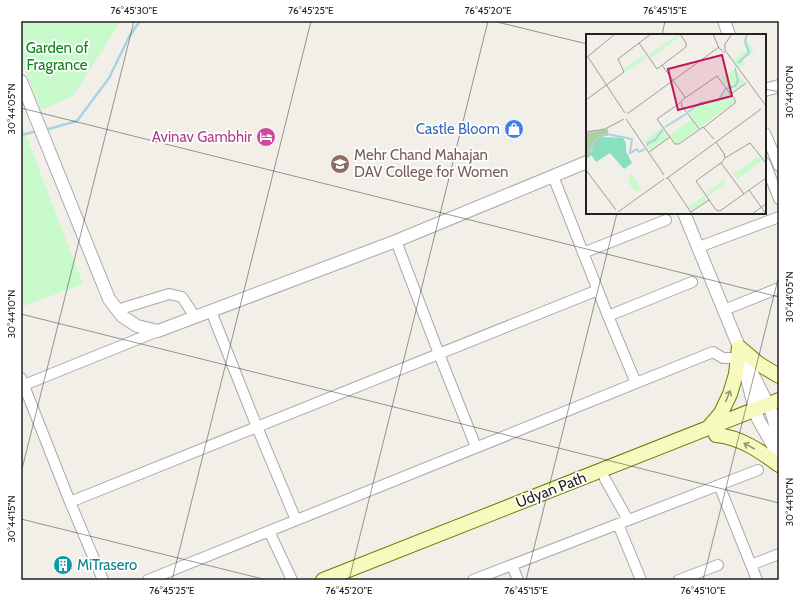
<svg xmlns="http://www.w3.org/2000/svg" width="800" height="601" viewBox="0 0 800 601" font-family="Cabin,sans-serif">
	<style>
		.park { fill: #c8facc }
		.lines { fill: none; stroke-linecap: round; stroke-linejoin: round }
		.stream { stroke: #aad3df; stroke-width: 2.5 }
		.minor-casing { stroke: #a9a9a9; stroke-width: 12 }
		.tertiary-casing { stroke: #a9a9a9; stroke-width: 14 }
		.secondary-casing { stroke: #707d05; stroke-width: 16 }
		.minor { stroke: #fff; stroke-width: 10 }
		.tertiary { stroke: #fff; stroke-width: 12 }
		.secondary { stroke: #f7fabf; stroke-width: 14 }
		.oneway { stroke: #979978 }
		.ticks { fill: none; stroke: #222; stroke-width: 1; stroke-opacity: 0.45 }
		.labels { text-anchor: middle; dominant-baseline: central; stroke-width: 3.5; stroke-linejoin: round; paint-order: stroke }
		.park-label { font-size: 15px; fill: #0c8416; stroke: #fff }
		.shop-label { font-size: 15px; fill: #366cbe; stroke: #fff; text-anchor: end }
		.hotel-label { font-size: 15px; fill: #b23c85; stroke: #fff; text-anchor: end }
		.education-label { font-size: 15px; fill: #785e54; stroke: #fff; text-anchor: start }
		.street-label { font-size: 15px; fill: #222; stroke: #fff }
		.culture-label { font-size: 15px; fill: #0d838f; stroke: #fff; text-anchor: start }
		.inset-river { fill: none; stroke: #aad3df; stroke-width: 2 }
		.inset-road { fill: none; stroke: #9f9d99; stroke-width: 1 }
		.view { fill: #c2185b; fill-opacity: 0.15; stroke: #c2185b; stroke-width: 2 }
		.inset-edge { fill: none; stroke: #222; stroke-width: 2 }
		.neatline { fill: none; stroke: #222; stroke-width: 1.5 }
		.ticks-label { font-size: 10px; text-anchor: middle; fill: #222 }
	</style>
	<rect width="100%" height="100%" fill="#f2efe9"/>
	<path class="park" d="M21,21H121L73,96L41,110L21,60Z
		M21,122L83,284L21,307Z"/>
	<g class="lines">
		<path class="stream" d="M45,130L77,121L109,78L129,37L140,21
			M21,135L38,131"/>
		<g class="minor-casing">
			<path id="minor" d="M765,133L779,166
				M765,163L779,199
				M553,176L608,316L636,383
				M396,241L439,354L476,447
				M699,247L779,217
				M583,253L666,220
				M117,310L169,294L182,297L195,317
				M724,310L779,288
				M211,311L257,427L296,520
				M608,316L692,282
				M21,378L70,502L103,580
				M24,385L158,331
				M605,479L628,520
				M719,485L757,580
				M70,502L598,290
				M618,524L641,580
				M269,531L292,580
				M512,565L518,580
				M751,565L779,554
				M148,580L713,352L723,358H738
				M473,580L758,470
				M679,580L718,565"/>
		</g>
		<g class="tertiary-casing">
			<path id="tertiary" d="M724,21L729,35
				M21,81L109,299L122,316L137,326L158,331L396,241L587,162
				M765,90L779,86
				M684,213L739,347L772,413L779,440
				M745,370L755,410L758,419L779,456"/>
		</g>
		<g class="secondary-casing">
			<path id="secondary" d="M739,347L759,364L779,376
				M709,427L721,413L730,394L736,374L739,347
				M716,435C740,437 760,451 779,465
				M323,580L779,400"/>
		</g>
		<use href="#minor" class="minor"/>
		<use href="#tertiary" class="tertiary"/>
		<use href="#secondary" class="secondary"/>
	</g>
	<defs><path id="oneway-shaft" d="M-6 0H5M1.5-3L5.5 0L1.5 3" fill="none" stroke-width="1.6" stroke-linecap="round" stroke-linejoin="round"/></defs>
	<g class="oneway">
		<use href="#oneway-shaft" transform="translate(728 396) rotate(-68)"/>
		<use href="#oneway-shaft" transform="translate(749 446) rotate(-152)"/>
	</g>
	<path class="ticks" d="M493,21L587,44M662,35L665,21M765,89L779,92M21,108L779,297M21,314L779,503M21,473L134,21M21,519L267,580M172,580L311,21M349,580L488,21M526,580L617,213M703,580L779,275"/>
	<defs>
		<g id="shop-disc" transform="scale(1)"><circle r="9.5" fill="#3f7fe0" stroke="#fff"/><path d="M-5-2.5h2.3a2.7 3.5 0 0 1 5.4 0H5L5.5 6h-11ZM-1.5-2.5h3a1.5 2.3 0 0 0-3 0Z" fill="#fff"/></g>
		<g id="hotel-disc" transform="scale(1)"><circle r="9.5" fill="#d1479c" stroke="#fff"/><path d="M-6-4.5h1.5V1H6V5H4.5V3h-9V5H-6ZM-4 0a1.8 1.8 0 1 1 3.6 0ZM.5 0V-2.5h3Q6-2.5 6 0Z" fill="#fff"/></g>
		<g id="university-disc" transform="scale(1)"><circle r="9.5" fill="#8d6e63" stroke="#fff"/><path d="M0-5L7-2L0 1L-7-2ZM-4 1L0 2.5L4 1V4Q0 6-4 4Z" fill="#fff"/></g>
		<g id="building-disc" transform="scale(1)"><circle r="9.5" fill="#0f9aa8" stroke="#fff"/><path d="M-4-6H4V6H1V3H-1V6H-4ZM-2.5-4.3h1.7v1.8h-1.7ZM.8-4.3h1.7v1.8H.8ZM-2.5-1h1.7V.8h-1.7ZM.8-1h1.7V.8H.8Z" fill="#fff"/></g>
	</defs>
	<g fill-rule="evenodd">
		<use href="#shop-disc" x="514" y="129"/>
		<use href="#hotel-disc" x="266" y="137"/>
		<use href="#university-disc" x="340" y="164"/>
		<use href="#building-disc" x="63" y="565"/>
	</g>
	<g class="labels">
		<g class="park-label">
			<text x="57" y="48">Garden of<tspan x="57" dy="17">Fragrance</tspan></text>
		</g>
		<g class="shop-label">
			<text x="500" y="129">Castle Bloom</text>
		</g>
		<g class="hotel-label">
			<text x="252" y="137">Avinav Gambhir</text>
		</g>
		<g class="education-label">
			<text x="354" y="155">Mehr Chand Mahajan<tspan x="354" dy="17">DAV College for Women</tspan></text>
		</g>
		<g class="street-label">
			<text transform="translate(551 490) rotate(-21)">Udyan Path</text>
		</g>
		<g class="culture-label">
			<text x="77" y="565">MiTrasero</text>
		</g>
	</g>
	<g transform="translate(586 34)">
		<rect width="180" height="180" fill="#f2efe9"/>
		<path d="M22,95V102H17L4,118L6,121L0,125V99Z" fill="#add19e"/>
		<path d="M93,0L94,2L65,24L63,20ZM161,7L168,17L156,26L159,30L153,34L148,26L161,16L158,9ZM59,21L61,23L40,38L37,35ZM149,35L159,49L145,58L136,44ZM141,55L148,68L113,94L102,79L114,70L135,67ZM105,86L112,95L91,110L84,101ZM76,94L83,103L64,116L58,107ZM173,122L177,126L151,145L147,140ZM44,139L56,155L50,159L42,148ZM138,146L140,150L121,163L119,160ZM118,162L121,166L106,177L103,173Z" fill="#c8facc"/>
		<path d="M15,103L37,104L40,109V117L46,129L38,135L24,119L10,128L4,119Z" fill="#88e0be"/>
		<path class="inset-river" d="M152,29L163,19L159,7L161,0M102,78L114,69L133,66L139,55L149,52L152,47L149,34M79,93L100,80M61,112L62,109L69,106L77,95M0,121L11,104L21,100L46,105L44,119L51,115L53,118L59,115"/>
		<path class="inset-road" d="M127,0L133,14L139,19M146,0L139,10V16L180,72M53,9L71,35L100,13V9L94,0M2,23L39,79M0,24L29,0M76,31L99,63L95,68L96,72M145,60L160,49M99,64L131,42L149,66V69L117,94M0,66L38,38L32,25L65,0M94,69L71,85L89,110H93L117,93L128,105M95,71L114,96M41,80L133,13M40,85L78,141M0,98L19,95L38,85M130,108L139,121M63,118L84,103M138,120L139,124L135,129L158,160M139,124L164,109L180,129M136,128L110,147L130,176L134,177L180,144M0,136L30,176M82,144L106,180M80,145L175,75M163,156L180,180M32,178L78,145M105,178L123,166M166,180L180,170"/>
		<path class="view" d="M136,21L146,62L92,76L82,35Z"/>
		<rect width="180" height="180" class="inset-edge"/>
	</g>
	<rect width="800" height="601" fill="none" stroke="#ffffff" stroke-width="44"/>
	<rect x="22" y="22" width="756" height="557" class="neatline"/>
	<g class="ticks-label">
		<text x="134" y="14">76°45'30"E</text>
		<text x="311" y="14">76°45'25"E</text>
		<text x="488" y="14">76°45'20"E</text>
		<text x="665" y="14">76°45'15"E</text>
		<text transform="translate(789 92) rotate(-90)" y="4">30°44'00"N</text>
		<text transform="translate(11 109) rotate(-90)" y="4">30°44'05"N</text>
		<text transform="translate(789 297) rotate(-90)" y="4">30°44'05"N</text>
		<text transform="translate(11 314) rotate(-90)" y="4">30°44'10"N</text>
		<text transform="translate(789 502) rotate(-90)" y="4">30°44'10"N</text>
		<text transform="translate(11 519) rotate(-90)" y="4">30°44'15"N</text>
		<text x="172" y="594">76°45'25"E</text>
		<text x="349" y="594">76°45'20"E</text>
		<text x="526" y="594">76°45'15"E</text>
		<text x="703" y="594">76°45'10"E</text>
	</g>
</svg>
